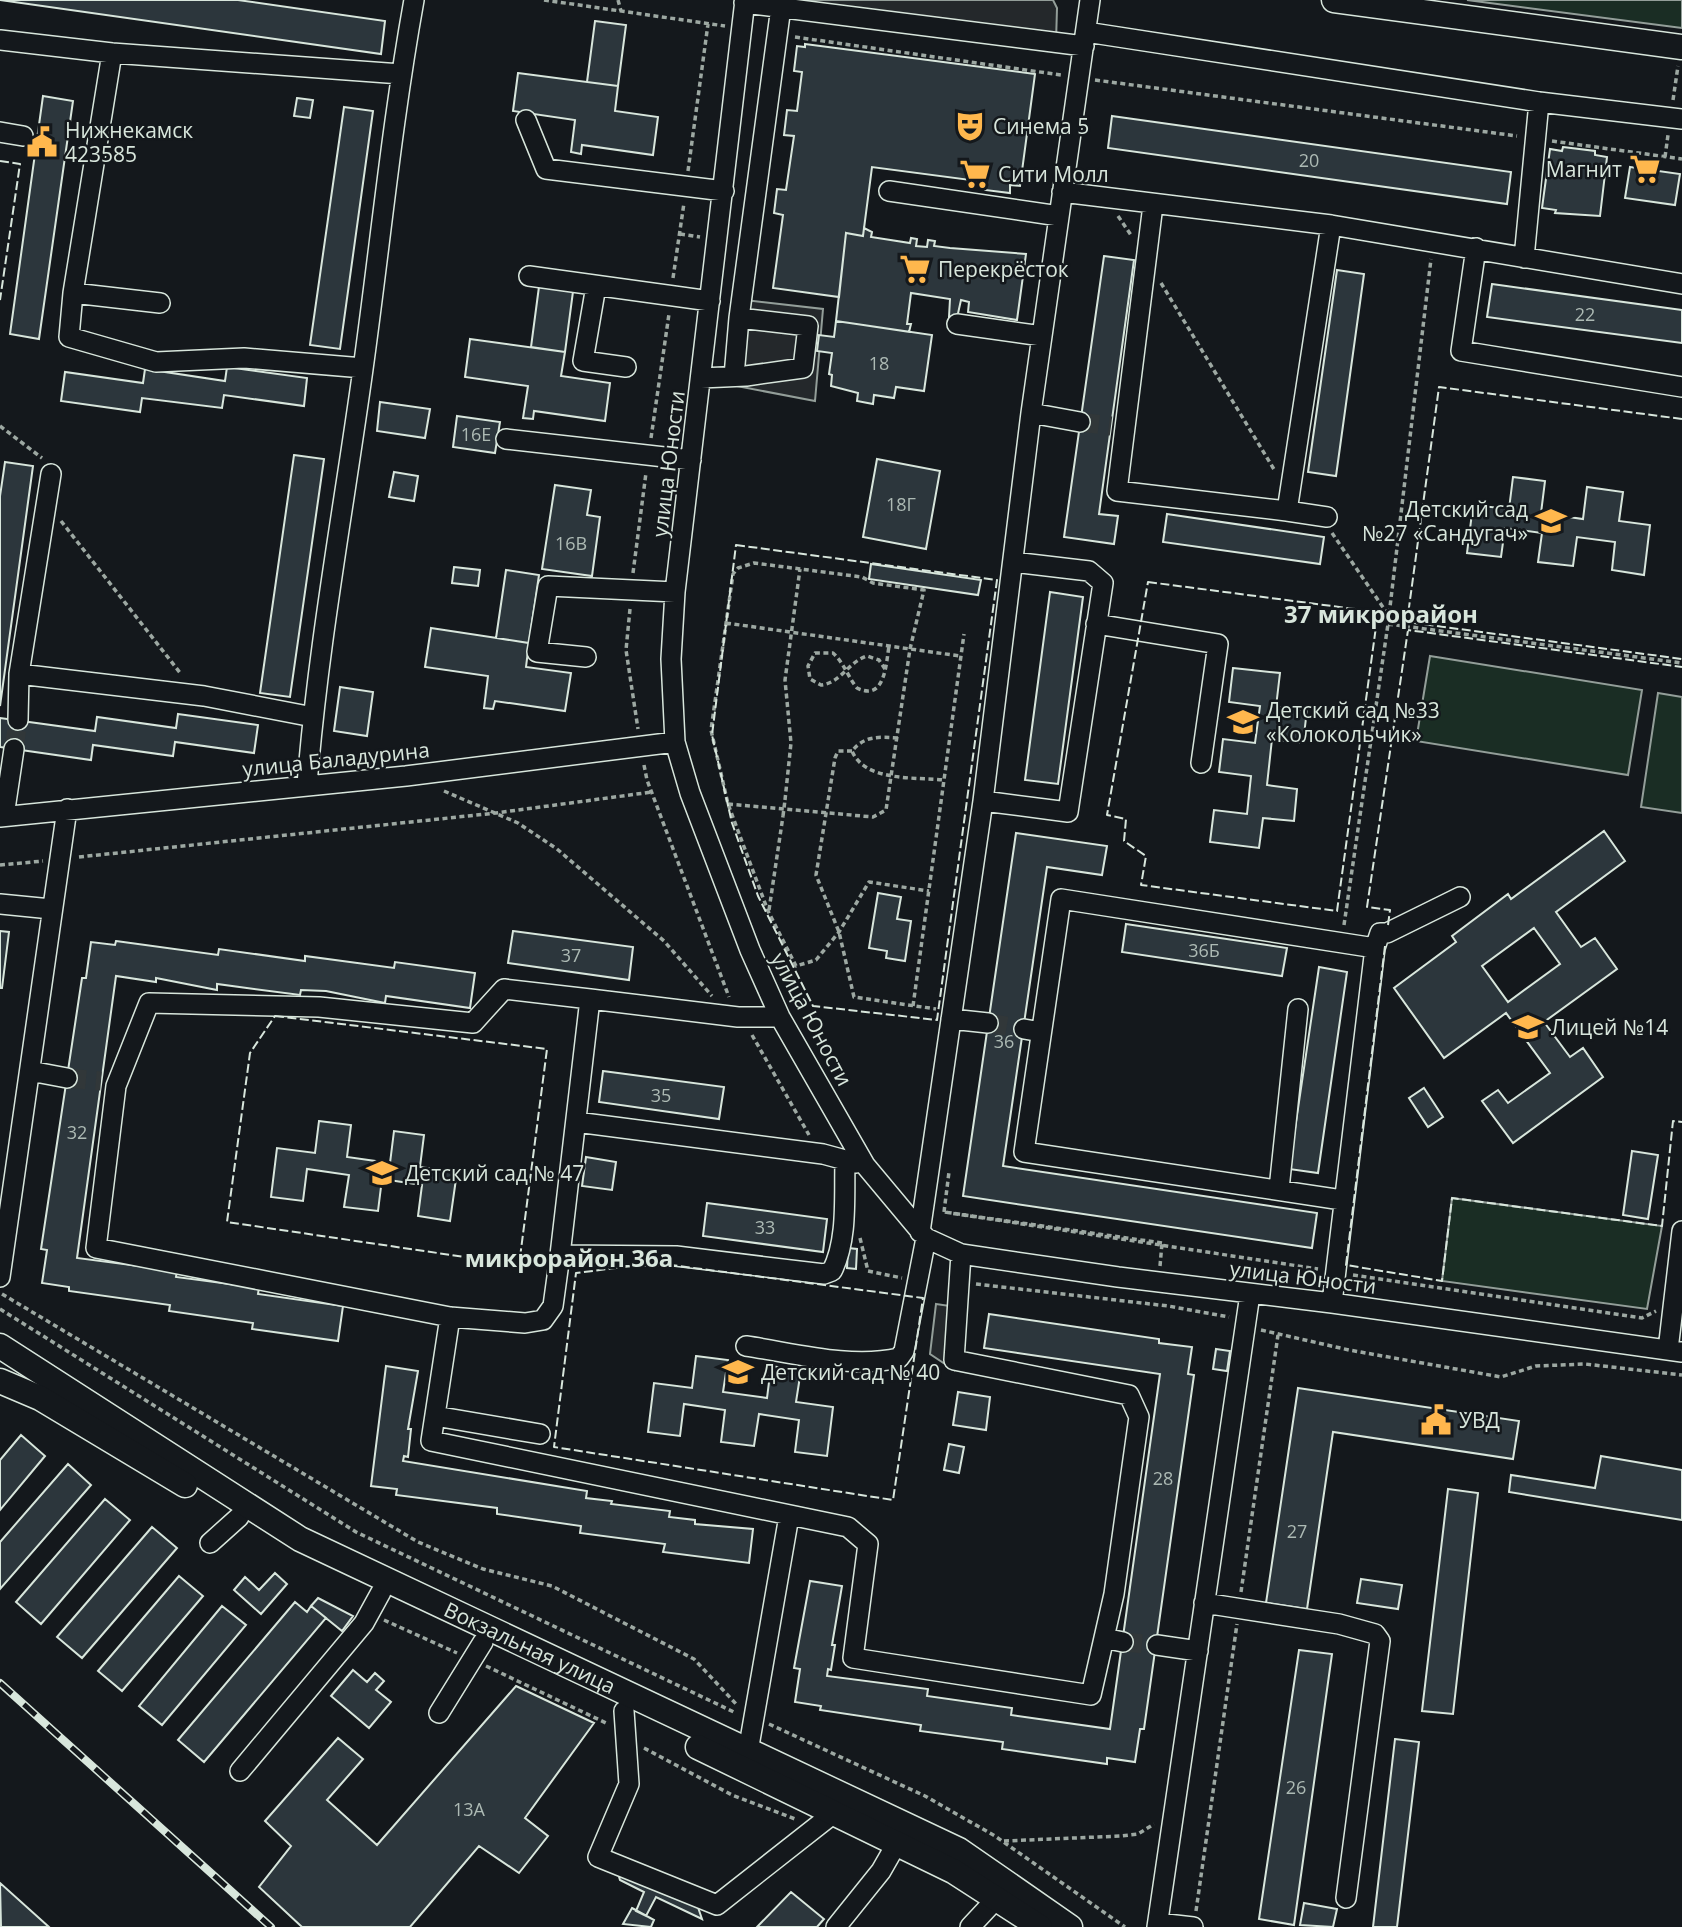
<svg xmlns="http://www.w3.org/2000/svg" width="1682" height="1927" viewBox="0 0 1682 1927" font-family="'Open Sans',sans-serif">
	<style>
		.green { fill: #1a2d24; stroke: #939e99; stroke-width: 2 }
		.parking { fill: #24282b; stroke: #939e99; stroke-width: 2 }
		.building { fill: #2c363c; stroke: #d8e6dc; stroke-width: 2; fill-rule: evenodd }
		.lines { fill: none; stroke-linecap: round; stroke-linejoin: round }
		.minor-tunnel { stroke: #313739; stroke-width: 19; stroke-dasharray: 19 10; stroke-linecap: butt }
		.minor-casing { stroke: #d8e6dc; stroke-width: 22 }
		.major-casing { stroke: #d8e6dc; stroke-width: 27 }
		.path { stroke: #9da8a2; stroke-width: 3.5; stroke-dasharray: 5 3.5; stroke-linecap: butt }
		.minor { stroke: #14181c; stroke-width: 19 }
		.major { stroke: #14181c; stroke-width: 24 }
		.rail-casing { stroke: #d8e6dc; stroke-width: 8 }
		.rail { stroke: #14181c; stroke-width: 5; stroke-dasharray: 16; stroke-linecap: butt }
		.path-bridge { stroke: #9da8a2; stroke-width: 3.5; stroke-dasharray: 5 3.5; stroke-linecap: butt }
		.fence { stroke: #d8e6dc; stroke-width: 2; stroke-dasharray: 9 3.5; stroke-linecap: butt }
		.labels { text-anchor: middle; dominant-baseline: central; stroke-width: 5; stroke-linejoin: round; paint-order: stroke }
		.number-label { font-size: 18px; fill: #adbab4 }
		.poi-label { font-size: 21px; fill: #d8e6dc; stroke: #14181c; text-anchor: start }
		.street-label { font-size: 21px; fill: #d8e6dc; stroke: #14181c }
		.quarter-label { font-size: 24px; font-weight: bold; fill: #d8e6dc; stroke: #14181c }
	</style>
	<rect width="100%" height="100%" fill="#14181c"/>
	<path class="green" d="M1467,0H1682V28Z
		M1430,656L1642,690L1628,775L1416,741Z
		M1658,693L1682,697V813L1641,807Z
		M1452,1198L1662,1226L1647,1309L1442,1281Z"/>
	<path class="parking" d="M775,0H1053L1057,8L1056,42Z
		M736,299L823,309L815,401L726,384Z
		M936,1304L957,1307L954,1370L930,1354Z"/>
	<path class="building" d="M0,0H238L385,21L381,54Z
		M595,21L626,25L618,86L587,82Z
		M805,44L1035,74L1020,186L1010,185V193L985,190L986,182L872,167L863,236L846,233L839,297L773,288L783,215L774,213L777,189L786,190L794,136L784,135L787,110L797,111L802,72L794,71L797,46L805,47Z
		M518,73L618,86L615,111L658,117L653,155L582,145L581,154L571,152L575,120L513,111Z
		M43,96L73,101L39,339L10,334Z
		M297,98L313,100L310,118L294,116Z
		M344,107L373,111L340,349L310,345Z
		M1112,116L1511,172L1507,204L1108,148Z
		M1563,147L1595,151V155L1607,157L1600,216L1555,213L1556,210L1542,208L1550,149L1562,151Z
		M1630,167L1680,174L1675,205L1625,198Z
		M864,228L872,232L871,237L910,243L911,238L917,239L916,246L927,247L928,240L935,241L934,246L950,248L1026,254L1017,320L968,312L969,302L961,300L957,318L949,317L950,299L911,293L907,324H911L909,332L836,321L846,233L863,236Z
		M1104,256L1134,260L1099,514L1118,516L1114,544L1064,537Z
		M1337,270L1364,274L1336,476L1308,472Z
		M540,279L574,284L565,352L531,347Z
		M1492,284L1682,310V343L1487,317Z
		M836,321L932,335L924,391L896,387L894,398L874,395L873,404L857,401L858,393L831,386L832,375L829,374L832,353L817,351L819,335L834,337Z
		M470,339L565,352L561,376L610,383L605,421L534,411L533,419L523,418L528,386L465,377Z
		M227,367L307,378L304,406L224,395L222,408L142,398L140,412L61,401L65,372L143,383L145,369L225,381Z
		M380,402L430,409L425,438L377,431Z
		M457,416L500,422L495,453L453,447Z
		M294,455L324,459L290,697L260,693Z
		M877,459L940,471L926,549L863,537Z
		M5,462L33,466L0,706V496Z
		M394,472L418,476L414,501L389,497Z
		M1513,477L1545,481L1541,513L1583,519L1587,487L1623,492L1619,521L1650,525L1644,575L1612,570L1615,542L1577,537L1573,566L1538,562L1542,533L1505,528L1501,557L1467,553L1473,505L1509,509Z
		M555,485L591,490L587,515L600,517L592,576L542,569Z
		M1167,514L1324,537L1320,564L1163,542Z
		M871,564L981,580L978,595L869,579Z
		M454,567L480,570L478,586L452,583Z
		M506,570L539,575L529,643L496,638Z
		M1050,592L1083,597L1058,784L1025,780Z
		M431,628L529,643L526,667L571,673L565,711L495,701L493,709L484,708L488,676L425,667Z
		M1233,668L1280,673L1276,707L1307,710L1303,743L1272,739L1267,785L1297,789L1294,821L1263,818L1259,848L1210,842L1214,810L1247,814L1251,776L1219,772L1223,739L1255,743L1260,706L1229,702Z
		M340,687L373,692L367,736L334,731Z
		M178,714L258,725L254,753L175,742L173,756L93,745L91,760L0,747V718L95,731L97,717L176,728Z
		M1604,831L1625,861L1556,912L1581,947L1595,938L1617,969L1544,1022L1570,1057L1583,1048L1603,1077L1513,1143L1482,1101L1498,1090L1508,1103L1550,1073L1506,1013L1444,1058L1394,988L1456,942L1452,936L1508,894L1511,899ZM1534,928L1560,964L1508,1002L1482,966Z
		M1016,833L1107,846L1102,875L1047,867L1003,1166L1317,1213L1312,1248L963,1196Z
		M878,893L901,897L897,919L911,921L905,961L886,958L887,951L869,948Z
		M1126,924L1287,948L1282,976L1122,952Z
		M0,931L9,932L2,988H0Z
		M513,931L633,947L629,980L508,963Z
		M116,941L218,955L219,949L305,961V956L394,968L395,962L475,973L470,1008L386,996L385,1003L326,991L301,990L300,995L217,984V990L156,978V982L116,976L77,1258L177,1271L176,1277L259,1288L258,1294L343,1306L338,1341L252,1329L253,1323L169,1311L170,1305L69,1291V1287L42,1283L47,1250L41,1249L82,978H86L91,942L115,945Z
		M1319,967L1347,972L1318,1173L1289,1169Z
		M603,1071L724,1087L719,1119L599,1102Z
		M1424,1088L1443,1117L1428,1127L1409,1098Z
		M319,1121L351,1125L347,1157L390,1163L394,1131L424,1135L420,1167L457,1172L450,1221L418,1216L422,1185L382,1179L378,1211L344,1207L349,1175L307,1169L303,1201L271,1197L277,1148L315,1153Z
		M1632,1151L1658,1155L1648,1219L1623,1215Z
		M586,1157L616,1162L612,1190L582,1186Z
		M707,1203L827,1219L823,1252L703,1236Z
		M848,1248L857,1249L856,1269L847,1268Z
		M989,1314L1159,1339V1343L1192,1347L1188,1374L1194,1375L1144,1729H1140L1135,1762L1107,1758V1764L1002,1749L1003,1742L920,1731L921,1725L820,1710L821,1706L795,1702L800,1669L794,1668L810,1581L842,1586L832,1645H835L831,1670L828,1669L827,1676L928,1689L927,1696L1012,1708L1011,1715L1110,1729L1160,1374L984,1348Z
		M1216,1349L1230,1351L1227,1371L1213,1369Z
		M696,1356L728,1360L723,1392L767,1398L771,1366L801,1370L796,1402L833,1407L827,1456L795,1452L799,1420L759,1414L754,1446L721,1442L725,1410L684,1404L680,1436L648,1432L654,1383L692,1388Z
		M386,1366L418,1371L408,1429H411L408,1457L404,1456L403,1461L587,1491L586,1498L612,1501L611,1504L670,1511L669,1517L695,1520V1524L753,1529L749,1563L663,1552L665,1544L580,1533L581,1526L497,1514V1508L396,1495L397,1489L371,1486Z
		M1298,1388L1519,1421L1513,1459L1333,1432L1307,1609L1266,1603Z
		M958,1392L990,1397L986,1430L953,1425Z
		M21,1435L45,1456L0,1510V1460Z
		M949,1444L964,1447L959,1473L944,1470Z
		M1601,1456L1682,1470V1520L1509,1492L1511,1475L1595,1488Z
		M68,1464L91,1485L0,1589V1542Z
		M1448,1489L1478,1493L1453,1714L1422,1711Z
		M105,1499L130,1520L41,1624L16,1602Z
		M152,1527L177,1548L82,1658L57,1637Z
		M275,1573L287,1584L261,1614L234,1590L245,1577L259,1590Z
		M179,1576L203,1596L122,1691L98,1671Z
		M1361,1579L1402,1585L1398,1609L1357,1603Z
		M318,1598L353,1616L342,1631L311,1606Z
		M295,1602L307,1612L311,1606L326,1618L204,1762L178,1740Z
		M222,1606L246,1625L162,1725L139,1706Z
		M1299,1650L1332,1654L1294,1925L1259,1919Z
		M353,1670L367,1682L375,1673L384,1681L376,1690L391,1702L369,1728L331,1696Z
		M516,1686L594,1723L525,1818L548,1836L519,1873L479,1846L410,1927H302L259,1887L291,1846L265,1821L338,1738L363,1759L327,1800L377,1845Z
		M1395,1739L1419,1742L1397,1927H1373Z
		M612,1853L692,1890L702,1919L656,1897L646,1916L636,1911L644,1892L620,1880Z
		M0,1883L49,1927H1Z
		M791,1892L824,1919L817,1927H757Z
		M1304,1903L1337,1909L1333,1927L1300,1925Z
		M632,1908L654,1920L651,1927L623,1924Z"/>
	<g class="lines">
		<path class="minor-tunnel" d="M1080,422L1111,426
			M14,749L18,720
			M988,1023L1024,1029
			M67,1078L101,1081
			M1123,1642L1157,1645"/>
		<g class="minor-casing">
			<path id="minor" d="M745,0L675,592L671,659L675,742L690,793L750,950L780,1017L865,1165L926,1238L961,1254L1118,1277L1332,1303L1682,1352
				M744,3L1084,46
				M1086,32L1539,102L1682,119
				M0,40L112,53L401,74
				M112,53L73,293L69,337L156,362L244,358L363,368
				M526,120L546,169L724,191
				M0,132L23,136
				M889,191L1059,216
				M1062,192L1331,225L1682,284
				M1153,205L1117,491L1287,511L1331,225
				M1476,248L1461,351L1682,387
				M1524,258L1539,102
				M529,276L710,301
				M596,286L583,361L626,367
				M73,293L160,303
				M739,318L781,7
				M957,324L1042,336
				M701,378L746,376L803,368L808,326L739,318L734,376
				M1031,413L1080,422
				M506,439L691,460
				M51,474L19,674L204,696L313,717
				M1287,511L1327,517
				M1096,624L1218,644L1201,763
				M586,657L537,652L548,586L675,592
				M18,720L19,674
				M307,785C318,645 344,507 363,369C380,246 392,122 414,0
				M983,801L1068,812L1103,583L1089,571L1013,562
				M4,816L14,749
				M0,817L406,776L675,742
				M0,904L51,909
				M1375,948L1380,933H1387L1460,897
				M590,999L504,989L473,1023L319,1007L149,1003L116,1086L96,1248L450,1317L525,1323L543,1320L553,1306L560,1255L590,999L738,1017H780
				M951,1019L988,1023
				M1024,1029L1041,1032
				M30,1071L67,1078
				M576,1122L823,1154L856,1163
				M1279,1189L1298,1009
				M920,1232L983,801L1031,413L1090,0
				M560,1255L676,1256L824,1274L832,1271C848,1240 844,1196 845,1162
				M0,1277L67,809
				M1332,1303L1375,948L1061,899L1024,1152L1342,1200
				M450,1317L431,1441L848,1527L868,1544L853,1658L1091,1695L1114,1594L1139,1417L1129,1395L954,1360L961,1254
				M746,1346C794,1353 850,1369 899,1358L904,1351L926,1238
				M1668,1350L1682,1231
				M435,1416L540,1434
				M210,1543L239,1517
				M1204,1603L1339,1624L1375,1634L1380,1641L1346,1898
				M1104,1638L1123,1642
				M1157,1645L1198,1651
				M624,1711L629,1784L598,1857L717,1905L834,1813
				M439,1713L483,1642
				M746,1763L789,1516
				M240,1771L364,1623L381,1592
				M1158,1923L1193,1927
				M836,1927L881,1871L897,1843
				M970,1927L997,1898
				M1157,1927L1250,1294"/>
		</g>
		<g class="major-casing">
			<g id="major">
				<path d="M1334,0L1682,47"/>
				<path id="s1" d="M0,1346L300,1539L959,1850L1070,1927"/>
				<path d="M0,1381L40,1398L185,1485"/>
				<path d="M698,1747L953,1871L1040,1927"/>
			</g>
		</g>
		<path class="path" d="M544,0L725,26
			M618,0L621,11
			M795,37L1061,75
			M1095,80L1517,136
			M1673,100L1678,66
			M1552,141L1682,159
			M1665,157L1668,135
			M688,171L708,24
			M1118,216L1131,235
			M680,234L700,237
			M673,278L684,203
			M1161,283L1275,471
			M0,426L42,458
			M651,438L669,314
			M61,521L181,674
			M1332,533L1389,616
			M633,573L646,473
			M630,609L626,650L638,729
			M726,623L960,656
			M1388,624L1682,663
			M885,669L879,660L867,656C848,662 841,683 821,685L810,679L808,666L815,653H833C844,663 848,677 857,688C885,702 886,664 889,646
			M898,738C879,737 865,735 852,751C865,782 915,777 944,780
			M852,751H838L835,758L816,875L839,932L854,997L936,1009
			M327,757L364,761
			M644,765L647,780L729,997
			M444,791L518,823L557,849L664,941L712,996
			M785,800L791,743L785,680L800,569
			M728,804L873,817L886,810L910,649L924,590L873,583L862,577L754,563L738,568L733,574L711,730L728,804L768,911L796,966L816,960L839,932L869,882L929,891
			M79,857L496,813L652,792
			M0,865L43,861
			M769,910L783,816
			M1344,925L1388,624L1431,259
			M913,1006L964,634
			M752,1035L809,1135
			M944,1212L949,1172
			M860,1238L868,1271L902,1278
			M1162,1243L944,1212L1318,1269
			M1160,1266L1162,1243
			M1353,1275L1642,1318L1656,1311
			M976,1284L1168,1306L1229,1317
			M2,1294L418,1542L483,1569L552,1586L694,1659L738,1706
			M0,1309L356,1532L736,1713
			M1261,1330L1349,1350L1501,1377L1536,1366L1585,1364L1682,1375
			M1241,1592L1278,1335
			M384,1620L457,1653
			M486,1666L606,1723
			M769,1724L925,1796L995,1836L1125,1927
			M644,1748L732,1795L795,1819
			M1004,1841L1121,1836L1138,1834L1154,1824
			M1196,1911L1237,1624"/>
		<use href="#minor" class="minor"/>
		<use href="#major" class="major"/>
		<g class="rail-casing">
			<path id="rail" d="M0,1683L271,1927"/>
		</g>
		<use href="#rail" class="rail"/>
		<path class="path-bridge" d="M783,816L785,800"/>
		<path class="fence" d="M0,161L20,164L0,300
			M1682,419L1439,387L1407,622L1682,659
			M736,545L997,580L937,1020L813,1006L758,896L732,823L712,735Z
			M1148,582L1378,612L1337,911L1141,885L1146,856L1124,841L1126,819L1107,815Z
			M1388,925L1390,910L1367,907L1408,630L1682,667
			M1385,946L1346,1265L1442,1281L1452,1198L1662,1226L1673,1121L1682,1122
			M275,1016L547,1049L519,1265L227,1222L250,1053Z
			M656,1263L923,1298L893,1500L554,1447L576,1273Z"/>
	</g>
	<defs>
		<g id="theatre-bare" transform="scale(2.415)"><path d="M-5-5.5Q0-4 5-5.5V0Q5 5 0 6Q-5 5-5 0ZM-3.3-2.5H-1v1.5H-3.3ZM1-2.5H3.3v1.5H1ZM-2.8 1Q0 5.5 2.8 1Z" fill="#ffb74d" stroke="#14181c" stroke-width="2.5" paint-order="stroke"/></g>
		<g id="civic-bare" transform="scale(2.415)"><path d="M-.6-6.5H3V-4.5H.6V-3L4-1V1h2V6H-6V1h2V-1L-.6-3ZM-1.2 2.5V6h2.4V2.5Z" fill="#ffb74d" stroke="#14181c" stroke-width="2.5" paint-order="stroke"/></g>
		<g id="supermarket-bare" transform="scale(2.415)"><path d="M-6-5.5h2.5l.6 2H6L4.5 2H-2.5L-4.4-4H-6ZM-1.5 3.2a1.3 1.3 0 1 0 .1 0ZM3 3.2a1.3 1.3 0 1 0 .1 0Z" fill="#ffb74d" stroke="#14181c" stroke-width="2.5" paint-order="stroke"/></g>
		<g id="school-bare" transform="scale(2.415)"><path d="M0-5L7-2L0 1L-7-2ZM-4 1L0 2.5L4 1V4Q0 6-4 4Z" fill="#ffb74d" stroke="#14181c" stroke-width="2.5" paint-order="stroke"/></g>
	</defs>
	<g fill-rule="evenodd">
		<use href="#theatre-bare" x="970" y="126"/>
		<use href="#civic-bare" x="42" y="142"/>
		<use href="#supermarket-bare" x="1645" y="169"/>
		<use href="#supermarket-bare" x="975" y="174"/>
		<use href="#supermarket-bare" x="915" y="269"/>
		<use href="#school-bare" x="1551" y="521"/>
		<use href="#school-bare" x="1243" y="722"/>
		<use href="#school-bare" x="1528" y="1027"/>
		<use href="#school-bare" x="382" y="1173"/>
		<use href="#school-bare" x="738" y="1372"/>
		<use href="#civic-bare" x="1436" y="1420"/>
	</g>
	<g class="labels">
		<g class="number-label">
			<text x="1309" y="160">20</text>
			<text x="1585" y="314">22</text>
			<text x="879" y="363">18</text>
			<text x="476" y="434">16Е</text>
			<text x="901" y="504">18Г</text>
			<text x="571" y="543">16В</text>
			<text x="1204" y="950">36Б</text>
			<text x="571" y="955">37</text>
			<text x="1004" y="1041">36</text>
			<text x="661" y="1095">35</text>
			<text x="77" y="1132">32</text>
			<text x="765" y="1227">33</text>
			<text x="1163" y="1478">28</text>
			<text x="1297" y="1531">27</text>
			<text x="1296" y="1787">26</text>
			<text x="469" y="1809">13А</text>
		</g>
		<g class="poi-label">
			<text x="993" y="126">Синема 5</text>
			<text x="65" y="130">Нижнекамск<tspan x="65" dy="24">423585</tspan></text>
			<text x="1622" y="169" text-anchor="end">Магнит</text>
			<text x="998" y="174">Сити Молл</text>
			<text x="938" y="269">Перекрёсток</text>
			<text x="1528" y="509" text-anchor="end">Детский сад<tspan x="1528" dy="24">№27 «Сандугач»</tspan></text>
			<text x="1266" y="710">Детский сад №33<tspan x="1266" dy="24">«Колокольчик»</tspan></text>
			<text x="1551" y="1027">Лицей №14</text>
			<text x="405" y="1173">Детский сад № 47</text>
			<text x="761" y="1372">Детский сад № 40</text>
			<text x="1459" y="1420">УВД</text>
		</g>
		<g class="street-label">
			<text transform="translate(668 464) rotate(-83)">улица Юности</text>
			<text transform="translate(336 759) rotate(-6)">улица Баладурина</text>
			<text transform="translate(812 1019) rotate(62)">улица Юности</text>
			<text transform="translate(1303 1277) rotate(7)">улица Юности</text>
			<text stroke="none"><textPath href="#s1" startOffset="611">Вокзальная улица</textPath></text>
		</g>
		<g class="quarter-label">
			<text x="1381" y="613">37 микрорайон</text>
			<text x="569" y="1257">микрорайон 36а</text>
		</g>
	</g>
</svg>
